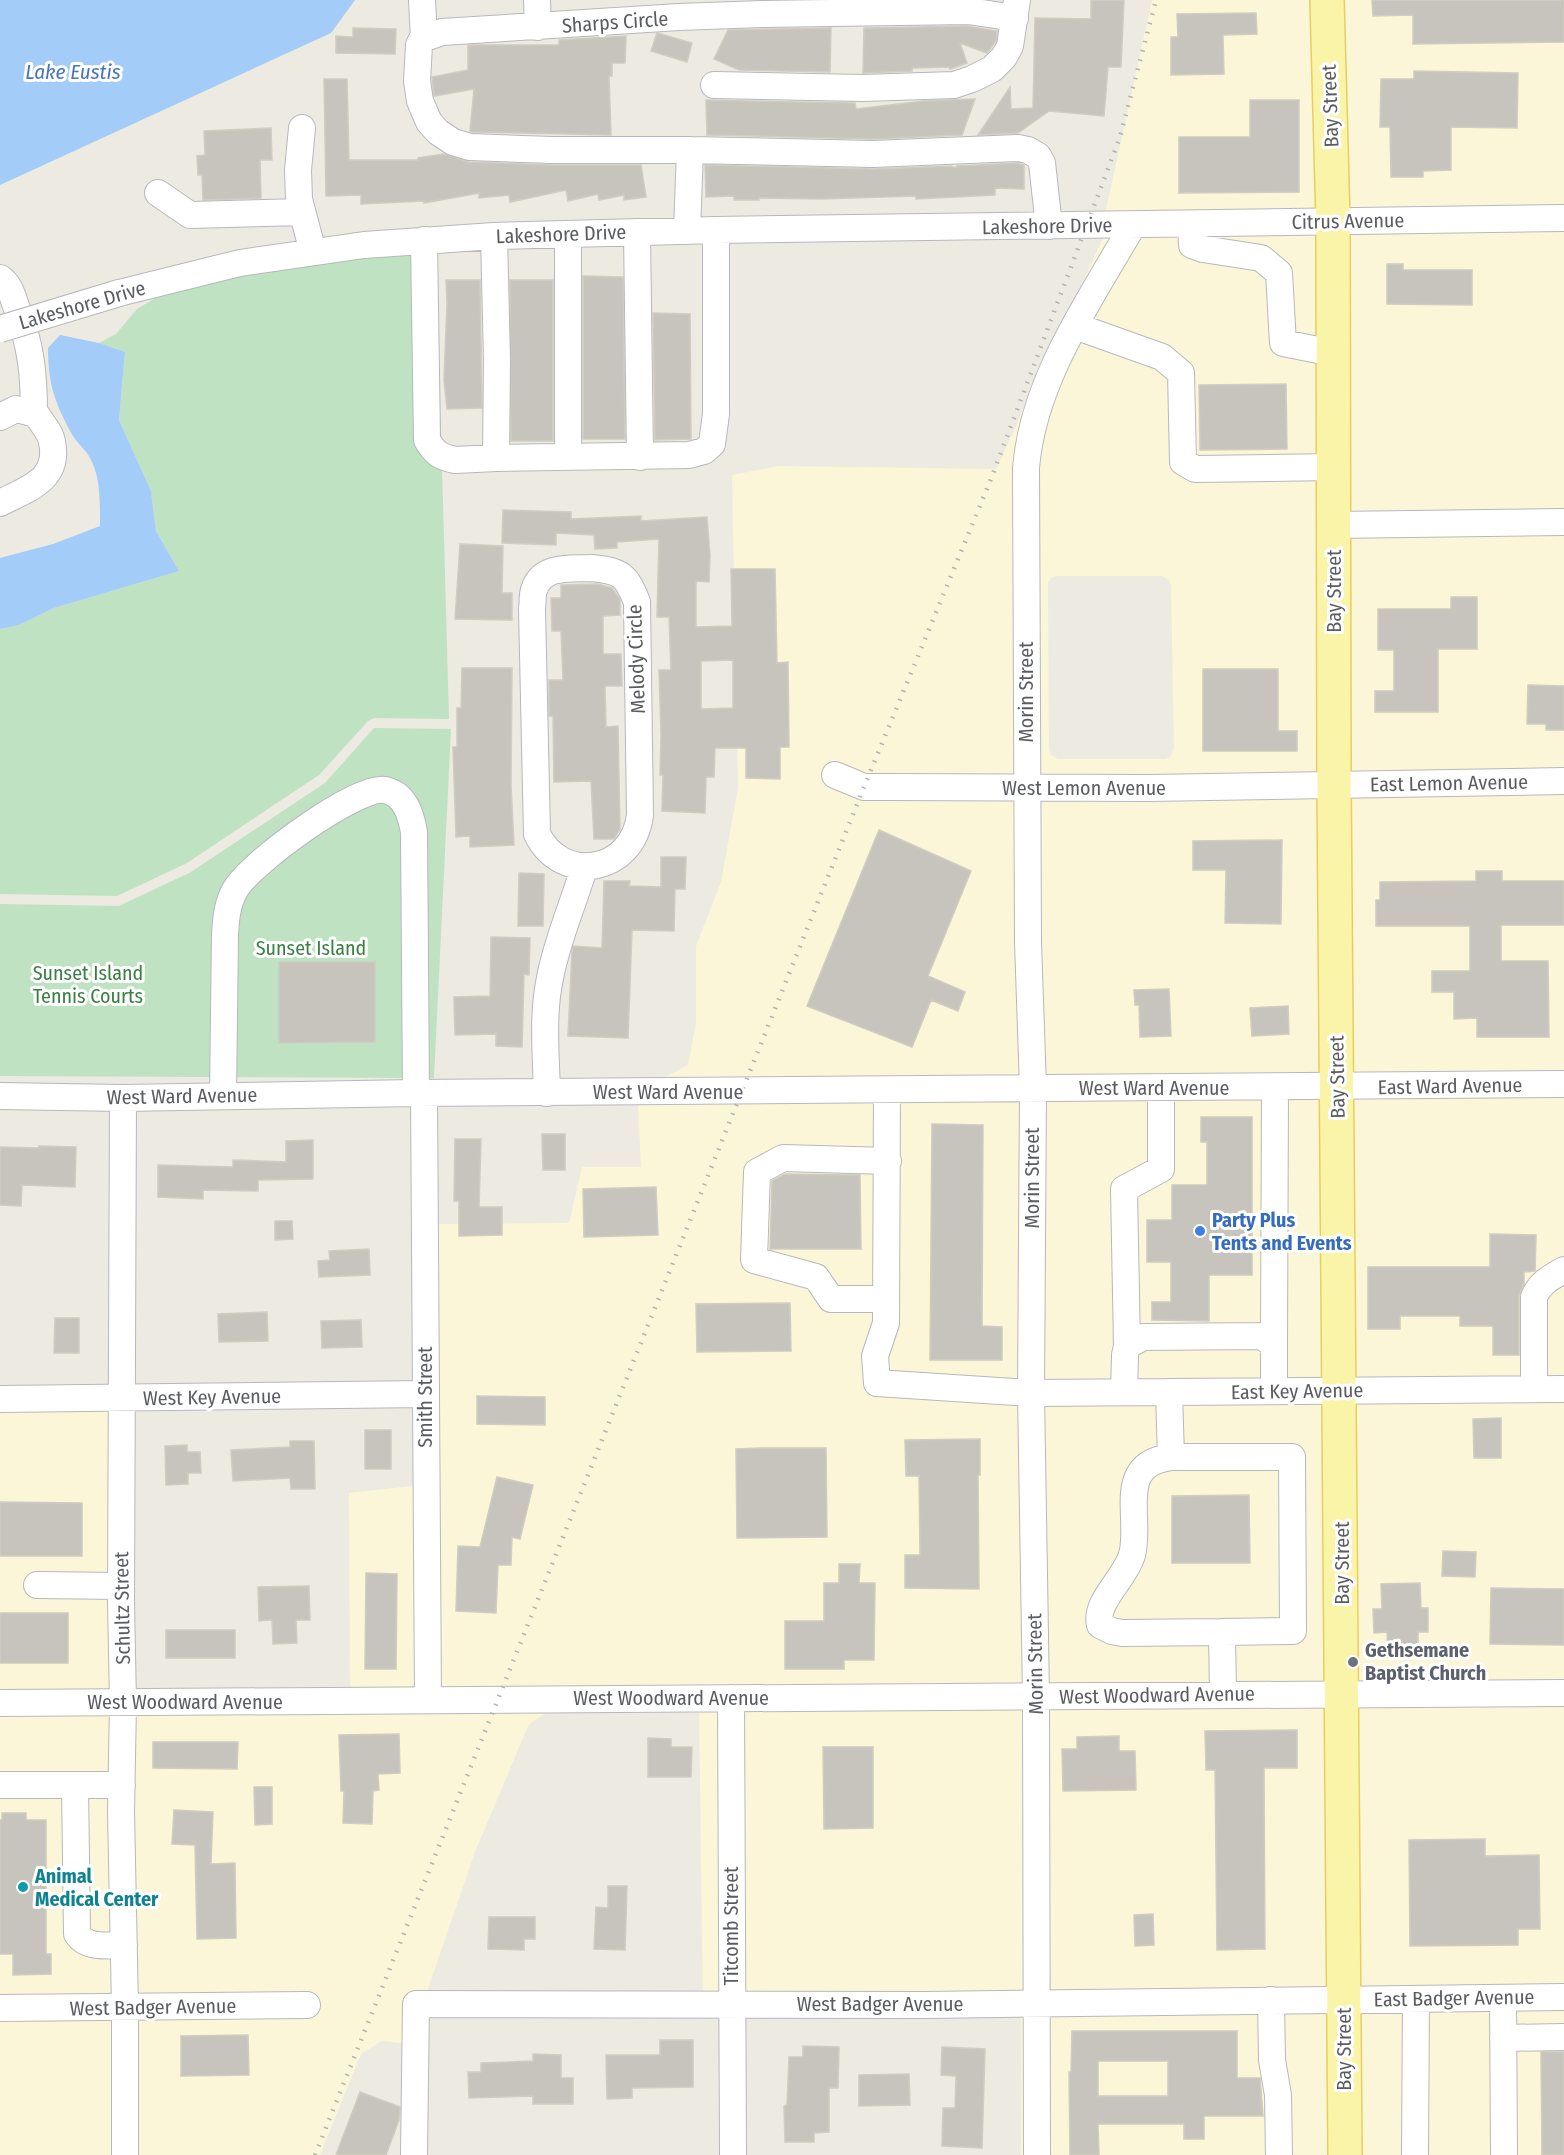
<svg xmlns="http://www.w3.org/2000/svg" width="1564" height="2155" viewBox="0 0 1564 2155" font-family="'Fira Sans Condensed',sans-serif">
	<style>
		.commercial { fill: #fbf6d7; fill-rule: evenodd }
		.green { fill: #bfe2c2 }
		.water { fill: #a3ccf9 }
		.building { fill: #c7c4be; stroke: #d0ccc0; stroke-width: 1.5; fill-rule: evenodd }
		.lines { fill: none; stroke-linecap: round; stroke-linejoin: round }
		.minor-casing { stroke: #b7b8bd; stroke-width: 28 }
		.major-casing { stroke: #e8ce5e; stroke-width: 36 }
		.minor { stroke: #fff; stroke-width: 26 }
		.major { stroke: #faf4a8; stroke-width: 33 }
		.rail { stroke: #b2b3b3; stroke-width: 4.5; stroke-dasharray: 1.5 8; stroke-linecap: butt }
		.minor-bridge-casing { stroke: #b7b8bd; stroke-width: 28; stroke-linecap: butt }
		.minor-bridge { stroke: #fff; stroke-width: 26 }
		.shop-dot { fill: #3f7fe0; stroke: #fff; stroke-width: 2 }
		.worship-dot { fill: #6b7280; stroke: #fff; stroke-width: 2 }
		.culture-dot { fill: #0f9aa8; stroke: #fff; stroke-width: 2 }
		.labels { text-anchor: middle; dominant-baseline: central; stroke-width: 6; stroke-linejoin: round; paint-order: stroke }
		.street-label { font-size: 20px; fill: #5a5c61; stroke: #fff }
		.park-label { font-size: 20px; fill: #398143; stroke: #fff }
		.shop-label { font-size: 20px; font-weight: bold; fill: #366cbe; stroke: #fff; text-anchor: start }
		.worship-label { font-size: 20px; font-weight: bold; fill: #5b616d; stroke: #fff; text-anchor: start }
		.culture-label { font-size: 20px; font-weight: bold; fill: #0d838f; stroke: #fff; text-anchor: start }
		.water-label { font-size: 21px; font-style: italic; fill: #4876bb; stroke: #fff }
	</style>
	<rect width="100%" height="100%" fill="#eceae1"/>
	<path class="commercial" d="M1152,0H1317L1322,210L1105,214Z
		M1337,0H1564V206L1343,209Z
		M1564,230V1681L1353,1682L1343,233Z
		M1322,233L1332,1682L314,1689L350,1687L349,1493L430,1484L433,1224L569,1223L582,1167H641L637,1086L663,1078L688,1065L696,1023V946L721,882L738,788L732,475L779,466L996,469L1103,238ZM1057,576H1162L1169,580L1171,586L1174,748L1170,757L1165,759H1058L1051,755L1049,749L1048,582L1051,578Z
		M0,1399L127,1400L136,1691L0,1692Z
		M1564,1704V2155H1355L1353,1705Z
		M1332,1705L1334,2155H1021V2002L703,2006L699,1710Z
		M549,1711L529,1724L475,1852L409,2044L382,2041L361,2054L320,2155H0V1715Z"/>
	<path class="green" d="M436,251L449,719L374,718L368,721L319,775L187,863L117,896L0,894V629L19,625L54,608L179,571L156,531L151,491L119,420L125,352L99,343L116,334L137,309L162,294L241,274L365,257Z
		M374,728L451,729L434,1078L0,1076V904L119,906L191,872L325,783Z"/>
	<path class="water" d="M0,0H355L331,33L0,185Z
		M60,335L99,343L125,352L119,420L151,491L156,531L179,571L54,608L19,625L0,629V558L53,544L100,526C100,505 101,477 90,458C86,450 78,444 73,436C55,404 48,384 48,348Z"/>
	<path class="building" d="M1091,0H1124L1121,67H1108L1104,116L1049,111L1018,133L978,135L1010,87L1011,109L1033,108L1035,18L1091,19Z
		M1372,0H1564V42L1413,44V15L1373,16Z
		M1256,13L1257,34L1223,35L1224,74L1171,75V37H1178L1177,14Z
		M967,26L997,31L996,41L987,53L960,43L967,63L950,69L949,67L912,68V71L863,73L864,28Z
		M353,28L396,29L395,54L336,53V36L353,37Z
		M831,28L830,72L739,70L714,59L728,30Z
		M657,33L692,43L687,62L651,51Z
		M626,36L625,63H612V76H609L611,135L472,132L470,131L474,89L434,96L432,77L468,70V45H559V40Z
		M1414,71L1518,73L1517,128L1451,127V170L1423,171V177H1391L1390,127H1380L1381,79H1414Z
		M324,79H347L349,160H418V158L444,154L469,162L552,165H641L646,197L624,200V195L599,200L598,194L568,201L566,190L510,202L509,195L479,198V193L424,203V201L361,204V195L326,196Z
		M975,99L962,135L873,139L707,135L706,100L855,103L856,109L924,101Z
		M1250,100H1299V192L1179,193V137H1250Z
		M271,128L272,160H260L261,198L203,200L202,175H198L197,156L205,155L204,131Z
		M1017,163L1024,165V189L995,188V195L916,199V196L821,199L759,198V200H734V196L706,197L705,165L874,169L951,166L955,168L957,166Z
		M1387,264H1403V270H1472V305L1387,304Z
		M583,276L623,277L625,439H583Z
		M446,280H480L482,408L447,409L444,380L447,303Z
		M510,280H553V441H511Z
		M653,313L690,314L691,439L655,440Z
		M1286,384L1287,449L1200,450L1199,385Z
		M503,510L571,512V519L641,516V521L707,517L710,556L709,582L696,581V627L732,626L731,569H775L777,663L788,662L789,747H780V779L746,778V748H715L714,777H706L705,813L662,811L663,775H660L661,735L659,670H671L669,617H657L659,539L617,542V548L595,549L594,535L556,533V545L502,543ZM733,660V708L701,709V661Z
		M460,544L503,546L502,593H512V620L455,619Z
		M598,584L612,588L620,599V615L603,616V654H621L622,686H605L606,727L618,726L620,829L614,839H594L591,781L554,782L553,716H549V680H563L561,631H552L551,598H561V585Z
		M1451,597H1477V649H1438V712H1375V691H1394V650H1378V609H1451Z
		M462,668H512L511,785L514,845L470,847V836L456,837L453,747H457V708H461Z
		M1203,669H1278V731H1297V751H1203Z
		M1528,685L1564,686V730H1546V724H1527Z
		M879,830L971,871L928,976L965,992L958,1011L931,1000L912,1047L807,1006Z
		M1282,840L1281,924L1225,923L1226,870H1193V841Z
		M661,857H686L685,889H675L674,931L632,930L628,1038L568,1036L572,951L573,946L602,948L604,881H630L629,886L661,887Z
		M1476,871H1502V881H1564V925H1501V961H1548L1549,1037H1477V1018L1454,1019V992H1432V971H1470V926H1376V900H1380V882L1476,881Z
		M519,873L544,874L543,926H518Z
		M491,937L530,938L529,975L524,974L522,1047L496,1046V1034L455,1035L454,997L490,996Z
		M279,962H375V1042L279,1043Z
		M1169,989L1171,1036L1140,1037L1139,1005H1135L1134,990Z
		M1288,1006L1289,1034L1252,1036L1250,1008Z
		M1201,1117H1252V1275H1209V1321L1152,1320V1302H1171V1262H1147V1220H1172V1185H1207V1142H1201Z
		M932,1124L983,1125L982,1326L1002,1327V1360H930Z
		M542,1134H565V1170H543Z
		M455,1139H481L479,1207H502V1235L459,1236V1201H454Z
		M313,1140V1179L258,1180V1191L203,1190V1199L158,1197V1165L233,1167V1160L286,1162V1141Z
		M39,1146L76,1147L75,1187L22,1185L21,1206L0,1205V1147L38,1148Z
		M785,1174L860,1175L861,1249H770L772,1181Z
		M656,1187L658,1235L584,1237L583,1189Z
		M275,1221H292L293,1239L275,1240Z
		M1490,1234L1536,1235L1535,1271L1524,1272V1284L1519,1296V1355H1493V1326H1460V1316H1400V1329H1368V1267H1490Z
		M369,1249L370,1275L319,1277L318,1261L330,1260L329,1251Z
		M790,1303L791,1351L697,1352L696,1304Z
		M267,1312L268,1341L219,1342L218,1314Z
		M55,1318H79V1353H54Z
		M361,1320L362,1347L322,1348L321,1321Z
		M477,1396L545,1397V1425L477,1424Z
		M1501,1418V1458H1474L1473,1419Z
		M365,1430H391V1469H365Z
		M980,1439V1475H978L979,1589L905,1588V1555H920L919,1476H906L905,1440Z
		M290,1441H314L315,1489H291L290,1478L233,1481L231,1450L290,1447Z
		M187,1445V1452H200L201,1473H188V1484L166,1485L165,1446Z
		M760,1448H826L827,1537L737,1538L736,1449Z
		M497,1477L533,1485L520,1539L512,1537L511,1565H498L496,1613L456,1611L458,1546L480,1547Z
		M1249,1495L1250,1563H1172V1496Z
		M0,1502L82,1503V1556H0Z
		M1443,1551L1476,1552L1475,1577L1442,1576Z
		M839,1564H860L859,1583H875L874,1660H844V1669H785V1621H824V1583H839Z
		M366,1573L397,1574L396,1669H365Z
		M1420,1583L1421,1608H1428V1632H1418V1657L1388,1658L1387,1632L1374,1633L1373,1609H1382L1381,1584Z
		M309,1586L310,1620H296L297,1643L273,1644L272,1620L259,1621L258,1587Z
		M1491,1588L1564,1589V1645L1490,1644Z
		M0,1613H68V1663H0Z
		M166,1630H235V1658H166Z
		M1297,1730V1768H1264L1265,1949L1217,1950L1215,1770H1206L1205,1731Z
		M399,1734L400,1773L378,1774L379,1790L373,1791L372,1824L343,1823L344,1791H341L339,1735Z
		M1119,1736V1751H1135L1136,1790L1063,1791L1062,1749H1077V1737Z
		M648,1738L671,1739V1747H692L691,1777H648Z
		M153,1742H238L237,1769L153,1768Z
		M823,1747H873V1828L824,1829Z
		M254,1787H272V1824L255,1825Z
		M174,1810L213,1812L211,1864L235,1863L236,1938L197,1939L195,1845L172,1844Z
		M2,1813H26V1820H46V1954H51V1974L13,1975V1954H0V1820H2Z
		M1485,1839V1856L1539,1855L1540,1929H1518V1945L1410,1946L1409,1840Z
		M608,1886H627L625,1950L594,1949L596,1907L608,1908Z
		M1153,1914L1154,1945L1135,1946L1134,1915Z
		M489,1917H535V1939H524V1950L488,1949Z
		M1072,2031H1237V2078H1260L1263,2116H1204V2139H1184V2124H1098L1099,2155H1070L1069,2072H1071ZM1098,2061H1168V2096H1098Z
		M248,2035L249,2075L181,2076V2036Z
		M660,2040H693V2087L632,2088V2098L607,2099L606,2055H660Z
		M803,2046L839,2047L838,2088H829V2132L814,2133V2142H785L784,2106L787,2105L789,2057H803Z
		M942,2047L985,2049L982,2148L942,2146L943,2108H955L956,2076L941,2075Z
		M1541,2052H1564V2155H1542Z
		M533,2054L561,2055V2078H573V2104H533V2096L469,2098L468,2072H481V2063L533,2061Z
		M909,2074L910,2105L859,2106V2075Z
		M360,2092L400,2107L399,2120L386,2155H336Z"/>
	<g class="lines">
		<g class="minor-casing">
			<path id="minor" d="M422,0L424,38
				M537,0L538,27
				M1015,18L968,11L762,14L679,17L442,32L422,39L419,45L417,81L420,101L429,122L438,132L453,142L470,147L552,150H690L873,154L1018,148L1028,150L1038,156L1042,163L1049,226
				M714,85L863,88L954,85L972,79L992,69L1004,57L1010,46L1017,0
				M302,128L298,170L299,199L313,252
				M158,193L190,215L302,212
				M1191,224L1192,245L1203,249L1261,258L1279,273L1283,343L1333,353
				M687,231L690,150
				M637,232L640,457
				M568,234V456
				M494,236L497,360L496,458
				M424,240L427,440C435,454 441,457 455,460L496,458L689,455L704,451L712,444L716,414V230
				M0,278C10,285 12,295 16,306C31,345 34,373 34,414
				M119,293L240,263L364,245L494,236L716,230L1564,218
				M1075,326L1162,357L1181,373L1183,462L1195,469L1333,467
				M0,417L16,409L36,414C41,422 51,433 52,442C60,480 27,489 0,503
				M1334,525L1564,522
				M592,568C622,571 626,575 637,602L640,815C633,873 562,885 537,834L532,609C533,603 532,595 534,590C542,564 572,569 592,568Z
				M835,775L864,787H885L1148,788L1564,781
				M887,1090L886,1323L875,1356L877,1383L1031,1393L1564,1389
				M424,1093L428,1700
				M547,1093C546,1055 542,1015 550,978C557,940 573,905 584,868
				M223,1095L225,934C226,919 227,904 235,890C249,864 357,785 385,790C405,794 411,815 414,832L416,1093
				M0,1096L123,1098L416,1093L1564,1084
				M123,1098L121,1602L123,1703L121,1812L125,2007V2155
				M886,1299H831L816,1277L754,1260L757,1172L783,1158L888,1161
				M1274,1345L1275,1088
				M1127,1346L1124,1189L1161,1169V1088
				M1534,1389V1297C1540,1283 1551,1277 1564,1270
				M1124,1392L1125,1355L1127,1346L1143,1337L1262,1336L1274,1345V1391
				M1169,1392L1171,1457H1292L1293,1631L1222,1632L1223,1695
				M0,1399L425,1394
				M1171,1457C1114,1464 1142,1518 1132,1555C1125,1579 1094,1602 1100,1625L1112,1631L1122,1633L1222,1632
				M37,1585L121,1586
				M731,1698L733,2155
				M0,1703L1564,1693
				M0,1785H122
				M75,1785L77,1934C87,1949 108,1945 124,1945
				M1503,1998L1504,2155
				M1271,2000L1272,2060L1278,2095L1279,2155
				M0,2008L307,2005
				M1503,2038L1564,2037
				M414,2155L416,2004L925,2005L1564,1997
				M1037,2155L1036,1696L1031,1393L1033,1088L1028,942L1026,468C1033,380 1090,300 1133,225
				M1415,2155L1416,1999"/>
		</g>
		<g class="major-casing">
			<path id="major" d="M1327,0L1333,221L1334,784L1345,2155"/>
		</g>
		<use href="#minor" class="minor"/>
		<use href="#major" class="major"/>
		<path class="rail" d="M315,2155L864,787L991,479L1120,137L1156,0"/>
		<g class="minor-bridge-casing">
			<path id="minor-bridge" d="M0,329L119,293"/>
		</g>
		<use href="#minor-bridge" class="minor-bridge"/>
	</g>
	<circle class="shop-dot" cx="1200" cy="1231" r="6"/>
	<circle class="worship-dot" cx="1353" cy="1662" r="6"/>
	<circle class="culture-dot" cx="23" cy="1887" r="6"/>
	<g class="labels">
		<g class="street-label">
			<text transform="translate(615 22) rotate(-4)">Sharps Circle</text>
			<text transform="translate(1330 106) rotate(-92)">Bay Street</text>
			<text transform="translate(1348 221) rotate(-1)">Citrus Avenue</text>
			<text transform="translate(1047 226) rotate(-1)">Lakeshore Drive</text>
			<text transform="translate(561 234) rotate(-2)">Lakeshore Drive</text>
			<text transform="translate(82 305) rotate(-16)">Lakeshore Drive</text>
			<text transform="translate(1334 591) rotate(-90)">Bay Street</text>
			<text transform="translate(636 659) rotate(-92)">Melody Circle</text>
			<text transform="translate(1026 692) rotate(-90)">Morin Street</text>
			<text transform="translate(1449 783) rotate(-1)">East Lemon Avenue</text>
			<text x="1084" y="788">West Lemon Avenue</text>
			<text transform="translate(1337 1077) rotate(-91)">Bay Street</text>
			<text transform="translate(1450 1086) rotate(-1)">East Ward Avenue</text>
			<text x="1154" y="1088">West Ward Avenue</text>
			<text x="668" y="1092">West Ward Avenue</text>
			<text transform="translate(182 1096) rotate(-1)">West Ward Avenue</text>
			<text transform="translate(1032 1178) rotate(-90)">Morin Street</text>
			<text transform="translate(1297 1391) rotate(-1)">East Key Avenue</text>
			<text transform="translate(212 1397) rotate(-1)">West Key Avenue</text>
			<text transform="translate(425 1397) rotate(-90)">Smith Street</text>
			<text transform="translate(1342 1563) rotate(-90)">Bay Street</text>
			<text transform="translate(122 1608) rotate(-91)">Schultz Street</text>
			<text transform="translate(1035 1664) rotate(-91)">Morin Street</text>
			<text transform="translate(1157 1695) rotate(-1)">West Woodward Avenue</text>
			<text x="671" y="1698">West Woodward Avenue</text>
			<text x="185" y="1702">West Woodward Avenue</text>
			<text transform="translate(731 1926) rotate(-90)">Titcomb Street</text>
			<text transform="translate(1454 1998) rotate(-1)">East Badger Avenue</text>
			<text x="880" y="2004">West Badger Avenue</text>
			<text transform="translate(153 2007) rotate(-1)">West Badger Avenue</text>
			<text transform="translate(1344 2049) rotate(-90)">Bay Street</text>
		</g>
		<g class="park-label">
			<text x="311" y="948">Sunset Island</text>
			<text x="88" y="973">Sunset Island<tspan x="88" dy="23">Tennis Courts</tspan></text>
		</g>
		<g class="shop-label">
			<text x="1212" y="1220">Party Plus<tspan x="1212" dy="23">Tents and Events</tspan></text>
		</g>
		<g class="worship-label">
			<text x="1365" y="1650">Gethsemane<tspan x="1365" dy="23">Baptist Church</tspan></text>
		</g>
		<g class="culture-label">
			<text x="35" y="1876">Animal<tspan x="35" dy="23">Medical Center</tspan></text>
		</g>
		<g class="water-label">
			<text x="73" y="72">Lake Eustis</text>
		</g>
	</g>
</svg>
